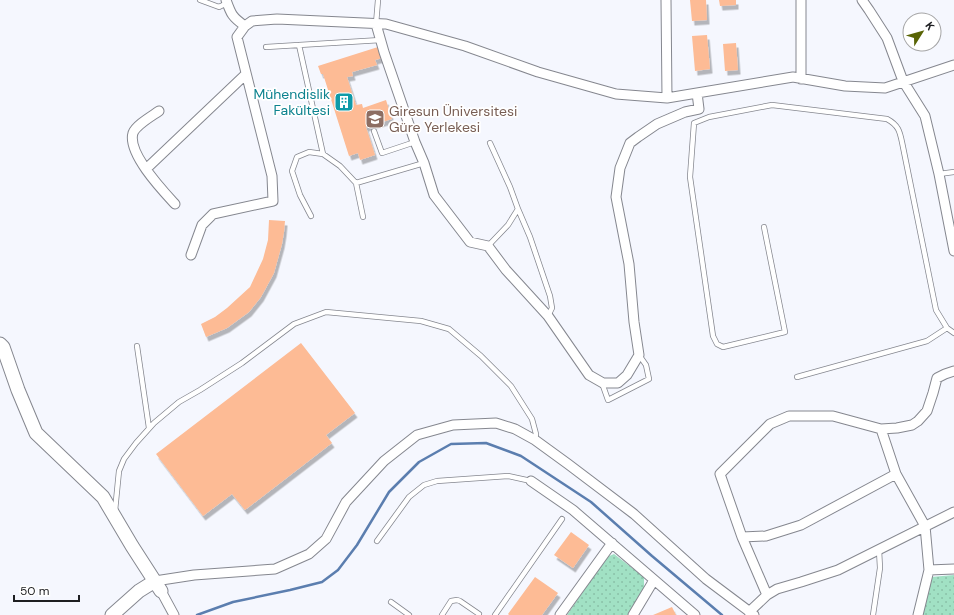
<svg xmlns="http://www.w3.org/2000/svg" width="954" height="615" viewBox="0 0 954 615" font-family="'DM Sans',sans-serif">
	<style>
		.park { fill: url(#park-dots) }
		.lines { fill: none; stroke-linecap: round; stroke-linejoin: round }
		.stream { stroke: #5b7eaf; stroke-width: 2.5 }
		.building { fill: #fdbb95; filter: url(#shadow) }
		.lane-casing { stroke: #85878f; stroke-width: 6 }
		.street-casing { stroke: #85878f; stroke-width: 11 }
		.secondary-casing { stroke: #85878f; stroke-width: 15 }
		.lane { stroke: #fff; stroke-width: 4.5 }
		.street { stroke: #fff; stroke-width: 9 }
		.secondary { stroke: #fff; stroke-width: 13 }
		.labels { text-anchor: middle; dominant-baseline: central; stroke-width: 3.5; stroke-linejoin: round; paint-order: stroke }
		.culture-label { font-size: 14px; fill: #0d838f; stroke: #fff; text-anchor: end }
		.education-label { font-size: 14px; fill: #785e54; stroke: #fff; text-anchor: start }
	</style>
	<defs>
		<pattern id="park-dots" width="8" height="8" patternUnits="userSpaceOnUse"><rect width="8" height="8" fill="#a1e1c4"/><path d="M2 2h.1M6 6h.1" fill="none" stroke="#8ac1a8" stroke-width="1.8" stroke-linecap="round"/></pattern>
		<filter id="shadow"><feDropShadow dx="2.5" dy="4.5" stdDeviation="0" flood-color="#0004"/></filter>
	</defs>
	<rect width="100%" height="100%" fill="#f5f7fe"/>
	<path class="park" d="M614,554L644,577V587L628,615H567L607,557Z
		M954,575V615H922L931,577Z"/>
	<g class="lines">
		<path class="stream" d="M197,615L233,602L290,590L322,582L338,570L357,545L389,492L419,462L451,444L486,443L521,456L591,502L652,556L722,615"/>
	</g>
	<path class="building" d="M690,0H706L707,20L692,21Z
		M719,0H736V5L720,6Z
		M707,35L710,69L695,71L692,36Z
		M736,43L738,70L725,71L723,44Z
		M378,47L382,58L375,60L377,65L352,72L353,76L347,77L356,105L362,104L363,108L386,100L392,119L366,127L375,155L360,160L358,153L349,156L323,74H321L318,66Z
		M269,220L285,221L284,232L282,244L274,273L261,297L249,312L227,328L206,337L201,324L215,317L227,308L250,287L263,259L268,240Z
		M301,343L355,413L326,435L332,443L245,510L232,494L203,516L156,454Z
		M571,532L589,545L573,568L554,555Z
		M535,577L558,593L542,615H509L508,614Z
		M672,607L676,615H653Z"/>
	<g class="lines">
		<g class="lane-casing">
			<path id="lane" d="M200,0L219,7L227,3
				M376,24L378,0
				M299,45L323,154
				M266,47L381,40
				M374,131L382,153L415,142
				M939,174L954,172
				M356,183L363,217
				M518,209L530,237L550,296L552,308L548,316
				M311,216L300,195L292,171L297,157L309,152L323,154L340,166L356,183L424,163
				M764,227L785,332L723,347L717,344L713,336L690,177L694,123L709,117L772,105L887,119C900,126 900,133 903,147L936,310L947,328L954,333
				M488,246L508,225L518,209L510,187L490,143
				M137,346L149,428
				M797,377L927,341L947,328
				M602,383L608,400L649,379L646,365L639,355
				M115,511L119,471L124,459L136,443L154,423L179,402L200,390L242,363L294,324L326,312L421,321L449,329L481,356L511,386L532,419L536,434L535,440
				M377,541L409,497L424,485L437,481L508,476L531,481
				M391,602L409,615
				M442,615L451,601L457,600L460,601L479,614
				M495,615L562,519
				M873,615L880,568L879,550"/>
		</g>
		<g class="street-casing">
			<path id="street" d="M226,0C231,14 232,17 245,26
				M666,0L667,98
				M801,0V79
				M862,0L869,10L887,38L903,81L925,116L939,174L954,251
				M376,24L384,52L415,142L424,163L434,195L470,242L488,246L506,270L548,316L589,375L603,383H618L627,375L639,355L634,322L629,264L616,197L620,168L630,143L638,137L657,124L685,112L699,109L697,93
				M159,111C152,116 136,125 133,133C127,153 162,190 175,204
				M146,169L246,74
				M191,255L202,225L213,214L273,201L272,176L237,37L245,26L252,21L277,19L386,24L465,46L538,72L616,94L667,98L793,77L845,86L885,88L954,65
				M881,429L896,474L925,526L929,570L918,615
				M896,474L801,525L766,536L742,537L720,474L770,424L789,416H833L881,429L897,428L912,425L918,421L927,411L933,393L937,378L945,374L954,371
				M531,481L573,510L695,615
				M742,537L767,595
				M929,570L954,569
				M155,581L194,575L275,569L309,554L326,539L346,502L384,461L417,435L453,425L496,423L515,429L535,440L568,464L634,514L706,579L754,615
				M161,591L174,615
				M749,612L767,595L777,589L801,582L838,570L954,512
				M560,615L612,543
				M633,615L654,580"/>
		</g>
		<g class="secondary-casing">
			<path id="secondary" d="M0,344L3,347L18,390L36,433L103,497L132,546L161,591
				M112,615L139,591L155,581"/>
		</g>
		<use href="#lane" class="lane"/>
		<use href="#street" class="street"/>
		<use href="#secondary" class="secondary"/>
	</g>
	<defs>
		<g id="building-square" transform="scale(1)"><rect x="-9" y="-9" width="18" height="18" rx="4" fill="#0f9aa8" stroke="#fff"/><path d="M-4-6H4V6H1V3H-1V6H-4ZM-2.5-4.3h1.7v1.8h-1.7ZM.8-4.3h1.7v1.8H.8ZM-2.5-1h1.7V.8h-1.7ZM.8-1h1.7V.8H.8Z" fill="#fff"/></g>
		<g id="university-square" transform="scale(1)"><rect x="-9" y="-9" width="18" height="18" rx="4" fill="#8d6e63" stroke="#fff"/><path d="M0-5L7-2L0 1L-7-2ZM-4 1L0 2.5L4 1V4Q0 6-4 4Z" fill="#fff"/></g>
	</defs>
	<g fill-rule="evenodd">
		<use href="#building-square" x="344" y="102"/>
		<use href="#university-square" x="375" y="119"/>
	</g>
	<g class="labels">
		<g class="culture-label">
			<text x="330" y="94">Mühendislik<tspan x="330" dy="16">Fakültesi</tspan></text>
		</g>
		<g class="education-label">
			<text x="389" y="111">Giresun Üniversitesi<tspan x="389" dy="16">Güre Yerlekesi</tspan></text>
		</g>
	</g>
	<g transform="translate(922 32) rotate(53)"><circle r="19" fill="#ffffff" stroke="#a5a5a6"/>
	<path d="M0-3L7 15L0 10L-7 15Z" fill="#596405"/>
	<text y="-6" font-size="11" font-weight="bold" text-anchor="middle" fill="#1d1e21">K</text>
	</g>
	<path d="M14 595v6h65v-6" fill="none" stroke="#1d1e21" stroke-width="2"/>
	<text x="20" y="595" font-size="12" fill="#1d1e21" stroke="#ffffff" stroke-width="3" paint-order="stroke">50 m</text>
</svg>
